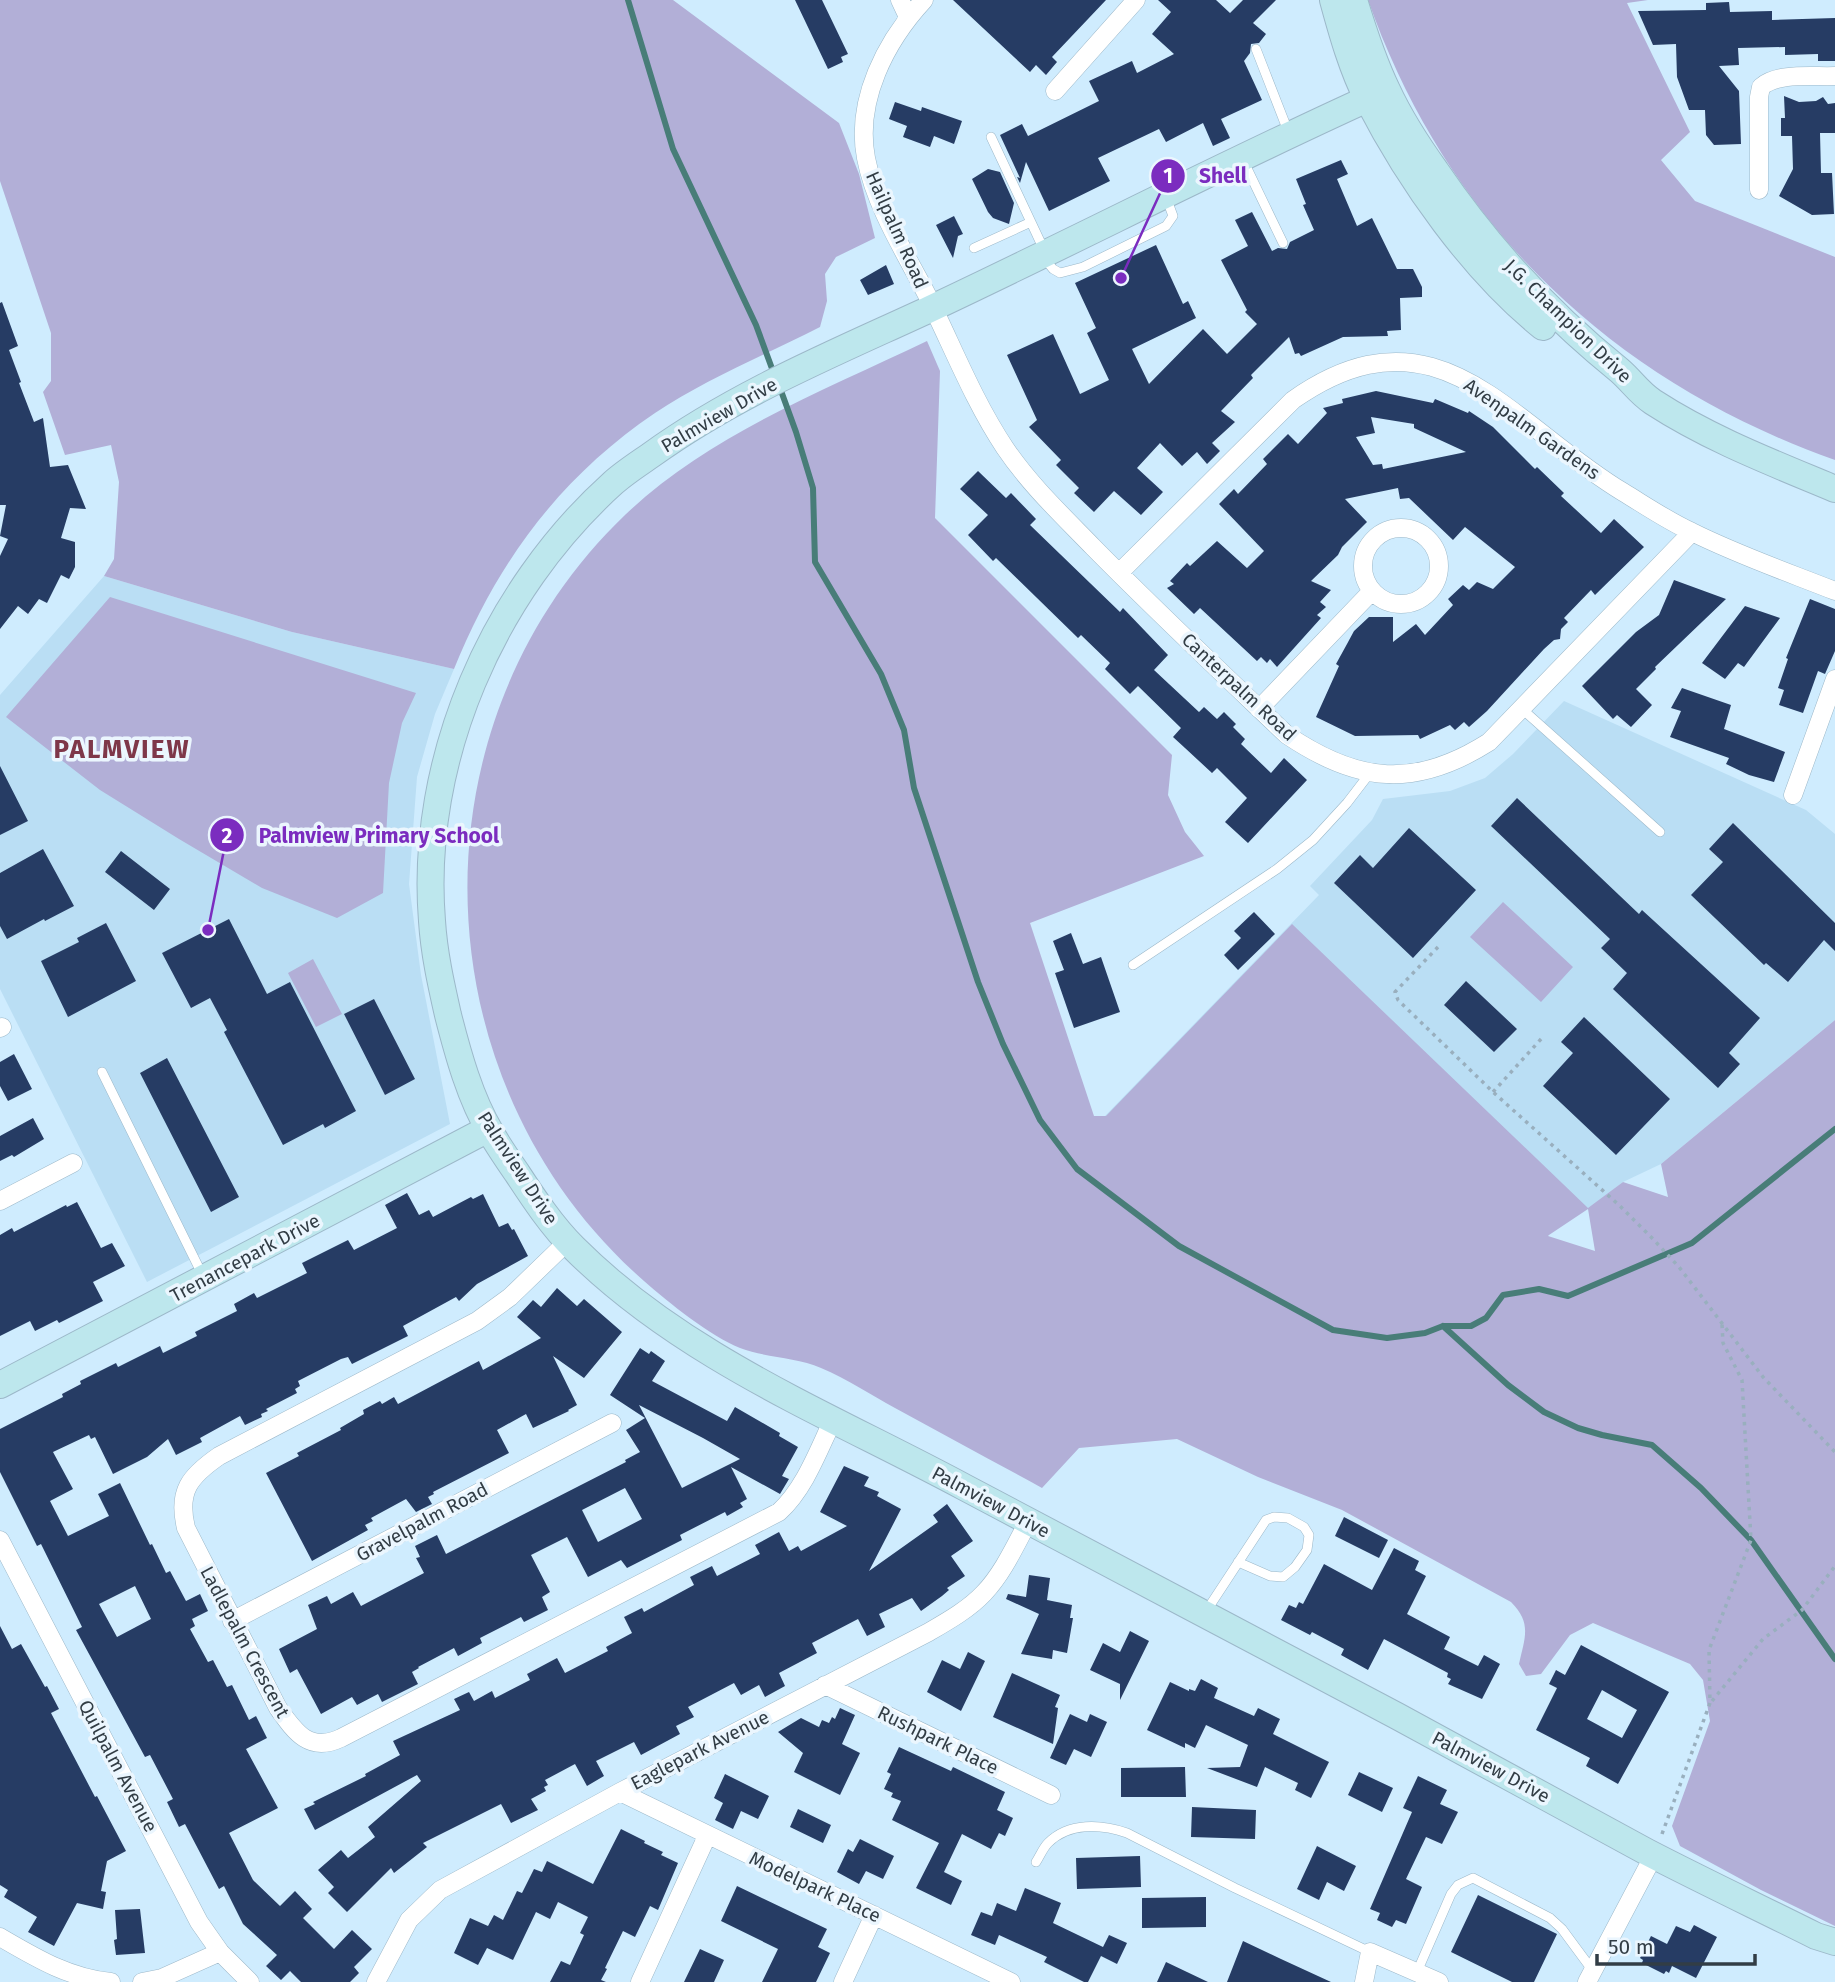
<svg xmlns="http://www.w3.org/2000/svg" width="1835" height="1982" viewBox="0 0 1835 1982" font-family="'Fira Sans',sans-serif">
	<style>
		.built { fill: #badef4 }
		.green { fill: #b2afd7; fill-rule: evenodd }
		.lines { fill: none; stroke-linecap: round; stroke-linejoin: round }
		.stream { stroke: #487d78; stroke-width: 6 }
		.building { fill: #263c64; fill-rule: evenodd }
		.lane-casing { stroke: #9cb8c9; stroke-width: 10 }
		.street-casing { stroke: #9cb8c9; stroke-width: 19 }
		.secondary-casing { stroke: #9cb8c9; stroke-width: 28 }
		.path { stroke: #99afbe; stroke-width: 3.5; stroke-dasharray: 3.5 5; stroke-linecap: butt }
		.lane { stroke: #fff; stroke-width: 9 }
		.street { stroke: #fff; stroke-width: 18 }
		.secondary { stroke: #bde7ed; stroke-width: 26 }
		.labels { text-anchor: middle; dominant-baseline: central; stroke-width: 7; stroke-linejoin: round; paint-order: stroke }
		.street-label { font-size: 19px; fill: #323d45; stroke: #ebf6fe }
		.district-label { font-size: 26px; font-weight: bold; letter-spacing: 2px; fill: #7e3749; stroke: #ebf6fe }
		.leader { fill: none; stroke: #7b2cbf; stroke-width: 2.5 }
		.callout-dot { fill: #7b2cbf; stroke: #ebf6fe; stroke-width: 2.5 }
		.mark-label { font-size: 21px; text-anchor: middle; font-weight: bold; fill: #fff }
		.callout-label { font-size: 21px; text-anchor: middle; font-weight: bold; fill: #7b2cbf; stroke: #ebf6fe; stroke-width: 7; stroke-linejoin: round; paint-order: stroke }
	</style>
	<rect width="100%" height="100%" fill="#cfecfe"/>
	<path class="built" d="M104,576L292,632L454,669L435,714L417,777L409,884L421,975L450,1124L147,1282L0,989V695Z
		M1564,701L1806,810L1835,834V1020L1661,1164L1623,1182L1588,1209L1105,1116L1319,895L1310,886L1372,820L1383,799L1450,791L1485,778L1513,754Z"/>
	<path class="green" d="M0,0H673L839,123L859,174L875,238L836,257L825,274L827,301L820,327C765,355 706,379 655,413C559,478 497,563 454,669L292,632L104,576L114,559L119,482L111,445L65,455L43,392L51,381V333L0,181Z
		M1368,0H1648L1627,3L1690,132L1661,160L1695,201L1835,257V460C1612,381 1447,224 1368,0Z
		M927,341L940,371L935,518L1172,755L1168,795L1185,832L1204,856L1030,923L1094,1116H1106L1292,924L1588,1208L1623,1182L1668,1197L1661,1164L1835,1020V1926L1761,1890L1680,1846L1672,1826L1710,1721L1703,1680L1690,1664L1593,1623L1570,1635L1541,1674L1526,1676L1519,1664C1525,1637 1532,1623 1511,1602L1342,1510L1258,1477L1177,1439L1079,1448L1042,1488C993,1461 944,1435 895,1408C871,1395 847,1379 821,1368C796,1357 766,1358 740,1348C710,1336 669,1303 644,1281C418,1083 406,725 625,515C710,434 823,391 927,341ZM1588,1209L1595,1251L1548,1236L1549,1235Z
		M110,597L416,693L402,723L389,783L383,893L337,918L262,888L179,839L100,790L6,717Z
		M1503,902L1573,967L1541,1002L1470,937Z
		M313,959L342,1014L316,1027L288,973Z"/>
	<g class="lines">
		<path class="stream" d="M628,0L673,149L756,325L774,374
			M780,388L796,432L813,488L815,562L881,674L904,730L914,788L978,982L1003,1044L1040,1120L1077,1169L1179,1246L1333,1330L1387,1338L1425,1333L1443,1326H1471L1486,1318L1503,1295L1539,1289L1568,1296L1692,1243L1835,1129
			M1443,1326L1508,1385L1544,1412L1578,1428L1602,1435L1652,1445L1701,1488L1751,1540L1835,1659"/>
	</g>
	<path class="building" d="M795,0H822L848,54L841,57L843,62L828,69Z
		M953,0H1106L1052,57L1057,62L1046,75L1036,65L1030,72Z
		M1158,0H1216L1230,13L1243,0H1276L1253,23L1266,34L1259,43L1251,44L1250,53L1244,61L1262,100L1221,119L1230,138L1213,146L1203,123L1166,142L1159,129L1098,158L1110,181L1049,211L1026,162L1020,183L1017,177L1020,178L1000,135L1022,124L1028,136L1099,101L1089,81L1132,61L1137,73L1174,54L1152,34L1171,12Z
		M1729,2L1730,12L1772,11V20L1835,18V61H1818V54L1785,55V47L1738,48L1739,65L1719,66L1739,91L1741,144L1714,145L1706,135L1705,110H1689L1677,77L1676,44L1653,45L1638,11L1706,10V3Z
		M1784,96L1799,102L1816,101L1823,97L1828,104L1835,103V133H1820L1821,173H1832L1834,214L1812,215L1779,196L1793,169L1792,136H1781V118H1785Z
		M895,102L921,111L922,107L962,121L954,144L934,136L930,147L903,137L907,126L889,119Z
		M1341,160L1348,174L1337,179L1357,226L1372,218L1397,269H1413L1422,287V297L1400,298L1401,330L1387,331L1388,336L1343,337L1301,356L1299,353L1295,354L1289,337L1251,375L1253,378L1221,411L1235,422L1212,443L1220,451L1207,464L1197,452L1182,466L1160,443L1137,468L1163,492L1141,515L1114,491L1094,512L1074,493L1079,488L1056,465L1061,460L1029,427L1037,420L1007,355L1053,334L1080,394L1109,380L1087,333L1096,328L1075,283L1156,245L1183,304L1188,301L1196,318L1132,349L1149,384L1203,329L1227,354L1257,324L1245,312L1247,310L1221,260L1248,246L1235,220L1252,212L1272,251L1278,248L1287,249L1290,242L1314,230L1303,205L1306,204L1296,179Z
		M988,169L1000,172L1014,203L1009,224L993,218L988,212L972,179Z
		M954,216L963,234L958,236L953,258L936,225Z
		M886,265L894,284L868,295L860,280Z
		M2,302L18,346L9,350L21,382L19,383L34,422L43,418L50,467L68,465L86,509L70,508L61,538L75,542V567L69,579L61,575L47,603L39,599L28,614L18,606L0,629V556L8,539L0,536L6,505H0V303Z
		M1376,391L1433,403L1435,399L1468,413L1469,411L1493,427L1535,469L1537,467L1564,493L1561,496L1601,533L1614,519L1644,547L1595,595L1591,590L1564,618L1568,622L1561,629L1560,639L1554,640L1544,649L1487,711L1469,727L1464,722L1455,730L1450,725L1420,739L1418,735L1355,736L1316,717L1339,666L1336,664L1347,644L1354,631L1369,617H1393V642L1416,624L1425,635L1453,605L1448,599L1463,585L1469,590L1477,582L1493,589L1515,567L1465,527L1453,540L1409,498L1400,499L1398,488L1345,499L1367,522L1342,547L1338,555L1311,581L1331,590L1320,602L1326,607L1317,615L1321,618L1277,667L1270,659L1267,663L1261,657L1257,661L1200,608L1194,614L1167,588L1174,584L1170,581L1187,563L1190,566L1217,541L1247,568L1264,551L1219,504L1234,489L1238,494L1267,464L1263,459L1288,434L1298,444L1327,413L1323,408L1343,403L1342,399ZM1371,417L1414,424V428L1466,452L1383,469L1382,464L1373,465L1356,437L1375,433Z
		M978,471L1006,498L1011,493L1036,519L1030,525L1120,612L1123,608L1168,655L1154,670L1199,712L1204,707L1217,719L1224,712L1236,724L1233,727L1245,739L1241,744L1271,773L1284,758L1307,780L1248,843L1225,822L1247,798L1217,768L1212,773L1185,748L1173,737L1181,728L1138,686L1130,694L1105,669L1110,663L1081,635L1078,638L996,558L993,561L968,535L988,515L960,489Z
		M1674,580L1726,599L1655,667L1656,669L1636,689L1652,705L1631,727L1617,715L1613,719L1582,686L1636,632L1659,615Z
		M1810,599L1835,609V651L1825,674L1818,671L1803,713L1779,705L1784,690L1778,688L1788,659L1786,658Z
		M1745,606L1780,618L1744,667L1738,663L1725,679L1702,663Z
		M1682,688L1731,705L1724,729L1785,752L1774,782L1749,775L1726,764L1729,758L1670,737L1681,711L1671,708Z
		M0,766L28,821L0,835Z
		M1517,798L1639,914L1642,910L1760,1018L1729,1053L1740,1064L1718,1088L1613,989L1627,973L1601,948L1610,939L1491,826Z
		M1733,823L1835,923V951L1824,940L1788,982L1766,963L1764,965L1691,895L1723,862L1709,849Z
		M1409,828L1476,890L1413,958L1334,883L1360,855L1373,868Z
		M43,849L74,906L45,921L44,919L7,939L0,926V873Z
		M121,851L170,889L154,910L105,872Z
		M1254,912L1275,934L1238,970L1224,955L1241,938L1234,931Z
		M229,919L267,994L290,982L356,1111L325,1128L323,1124L283,1145L224,1032L227,1030L210,998L191,1008L162,953Z
		M106,923L136,981L68,1017L41,961L79,942L77,938Z
		M1071,933L1083,964L1101,957L1120,1012L1074,1028L1055,973L1064,970L1053,941Z
		M1466,981L1517,1029L1494,1052L1444,1005Z
		M374,999L415,1079L385,1095L344,1014Z
		M1584,1017L1670,1099L1616,1155L1543,1086L1573,1053L1561,1042Z
		M14,1054L32,1089L8,1101L0,1086V1062Z
		M167,1058L239,1197L211,1212L140,1073Z
		M33,1118L44,1139L14,1157L12,1155L0,1161V1136Z
		M407,1193L419,1215L429,1210L433,1217L471,1197L473,1199L483,1194L499,1227L508,1223L512,1230L514,1229L528,1256L477,1284L459,1301L456,1297L403,1326L408,1336L352,1364L348,1357L341,1359L298,1381L300,1386L295,1389L297,1393L266,1409L268,1411L261,1414L262,1417L245,1425L240,1416L200,1438L202,1442L176,1455L168,1439L147,1457L113,1474L95,1437L91,1439L89,1435L53,1452L73,1489L50,1501L68,1536L109,1516L98,1494L120,1483L150,1545L152,1544L166,1573L170,1571L186,1601L200,1594L208,1611L192,1619L195,1626L190,1629L208,1662L213,1660L227,1687L232,1685L249,1720L256,1716L267,1738L246,1749L278,1808L229,1833L253,1880L280,1906L295,1891L312,1909L303,1918L334,1949L352,1930L372,1949L354,1967L359,1973L350,1982H301L290,1971L281,1980L266,1966L277,1955L243,1924L224,1886L219,1889L185,1824L179,1827L167,1802L173,1799L150,1755L145,1757L76,1630L82,1627L41,1544L37,1546L0,1472V1429L63,1397L62,1394L81,1384L80,1381L116,1363L118,1367L160,1346L163,1353L197,1336L195,1332L237,1311L234,1304L254,1293L257,1298L307,1273L302,1263L348,1240L354,1250L397,1228L385,1205ZM135,1586L151,1619L117,1637L99,1604Z
		M77,1202L101,1248L112,1243L125,1266L93,1282L103,1301L59,1323L57,1320L35,1331L30,1321L0,1336V1235L12,1228L14,1232L66,1205L67,1207Z
		M557,1288L577,1306L584,1299L622,1332L584,1378L553,1356L577,1405L568,1410L569,1411L533,1428L526,1414L497,1430L509,1453L433,1492L434,1494L428,1497L432,1504L416,1512L406,1499L371,1518L373,1521L365,1525L368,1530L312,1561L266,1473L299,1456L297,1453L341,1430L340,1428L364,1414L363,1410L380,1401L382,1404L394,1397L398,1404L479,1361L483,1370L541,1338L517,1317L533,1300L541,1307Z
		M640,1348L649,1354L651,1351L665,1361L652,1381L727,1421L735,1407L780,1433L779,1436L798,1447L782,1476L789,1479L780,1494L731,1467L747,1499L740,1503L743,1507L727,1516L725,1512L680,1535L682,1540L627,1568L621,1560L588,1577L567,1537L531,1555L550,1592L542,1597L548,1610L524,1622L521,1617L480,1638L482,1643L458,1656L454,1648L418,1667L419,1668L412,1672L418,1684L382,1702L378,1694L357,1705L352,1697L321,1714L297,1669L290,1673L279,1649L317,1629L308,1605L327,1596L331,1604L353,1592L361,1606L424,1573L416,1558L420,1557L415,1546L437,1535L446,1554L626,1462L625,1460L640,1452L626,1430L645,1418L610,1395ZM639,1405L703,1438L740,1459L682,1488ZM625,1488L642,1519L598,1542L582,1510Z
		M844,1466L869,1477L864,1486L879,1492L877,1496L901,1509L869,1571L938,1522L933,1515L947,1504L973,1541L951,1556L965,1576L947,1588L949,1590L942,1596L921,1611L912,1598L879,1614L885,1627L867,1636L858,1619L812,1643L817,1653L779,1673L785,1686L765,1697L759,1685L741,1695L734,1683L688,1707L694,1717L676,1726L680,1734L641,1755L634,1742L596,1761L604,1776L587,1786L575,1764L545,1780L548,1785L544,1787L546,1791L531,1799L538,1810L511,1823L501,1804L423,1843L427,1847L394,1873L391,1868L347,1912L328,1893L334,1887L318,1870L341,1850L348,1858L375,1837L368,1827L421,1781L417,1775L315,1830L304,1809L315,1804L313,1802L366,1776L365,1774L400,1755L393,1741L460,1710L454,1699L469,1692L474,1701L492,1691L495,1698L530,1680L527,1674L557,1658L565,1673L608,1651L606,1647L632,1633L624,1617L642,1608L644,1612L694,1585L690,1577L712,1566L717,1576L760,1554L755,1545L779,1532L789,1551L798,1546L801,1551L847,1526L820,1512Z
		M1344,1517L1388,1540L1379,1558L1335,1536Z
		M1394,1548L1419,1561L1415,1570L1426,1576L1407,1614L1450,1637L1444,1649L1478,1666L1484,1655L1500,1664L1482,1699L1448,1684L1451,1679L1447,1677L1448,1673L1384,1639L1368,1670L1341,1655L1344,1649L1312,1632L1310,1635L1281,1620L1289,1605L1296,1608L1299,1602L1303,1604L1324,1564L1372,1590Z
		M1029,1575L1050,1578L1047,1600L1072,1605L1070,1618H1073L1067,1653L1053,1650L1052,1659L1021,1654L1039,1614L1006,1599L1008,1594L1026,1597Z
		M0,1626L12,1649L21,1644L45,1687L47,1686L59,1709L51,1713L95,1797L97,1796L126,1851L107,1861L101,1891L106,1892L103,1909L77,1903L54,1946L28,1932L37,1917L4,1897L8,1890L0,1885Z
		M1130,1631L1149,1641L1120,1700V1684L1090,1670L1103,1643L1120,1652Z
		M1581,1645L1669,1692L1618,1784L1586,1766L1590,1758L1536,1730L1557,1688L1549,1684L1556,1670L1565,1675ZM1602,1690L1637,1710L1622,1738L1587,1719Z
		M968,1652L985,1661L961,1711L927,1692L942,1660L960,1669Z
		M1012,1673L1060,1695L1055,1707L1058,1708L1053,1744L993,1717Z
		M1201,1679L1218,1688L1214,1698L1254,1716L1258,1708L1280,1719L1273,1734L1329,1762L1311,1798L1295,1790L1298,1783L1265,1767L1257,1787L1207,1768L1240,1767L1248,1745L1206,1725L1195,1748L1185,1743V1748L1147,1730L1170,1682L1189,1691V1689L1195,1691Z
		M840,1708L855,1715L842,1744L860,1753L840,1795L794,1772L803,1753L778,1732L801,1718L819,1727L822,1720L829,1723L832,1717L835,1719Z
		M1070,1714L1087,1722L1090,1714L1107,1722L1091,1757L1074,1749L1066,1765L1050,1758Z
		M899,1747L951,1771L953,1767L1005,1792L997,1810L1013,1818L1005,1836L999,1833L991,1849L962,1834L944,1872L962,1881L951,1905L916,1888L939,1843L892,1820L901,1801L891,1797L893,1793L884,1789L891,1774L887,1772Z
		M1185,1767L1186,1797H1121V1768Z
		M1359,1772L1393,1788L1382,1812L1348,1795Z
		M725,1774L769,1796L758,1819L741,1811L733,1829L715,1820L723,1803L714,1798Z
		M1418,1776L1447,1790L1440,1804L1458,1812L1442,1844L1426,1837L1406,1879L1422,1887L1406,1924L1396,1920L1392,1927L1377,1920L1380,1913L1370,1909L1412,1812L1403,1808Z
		M1192,1807L1256,1810L1255,1839L1191,1837Z
		M798,1809L831,1825L823,1843L790,1827Z
		M621,1829L645,1841L644,1843L663,1852L661,1855L678,1863L658,1910L650,1906L635,1937L623,1931L605,1968L607,1969L601,1980L606,1982H550L561,1961L570,1965L584,1935L580,1933L588,1917L558,1902L550,1919L536,1912L513,1960L487,1948L478,1965L454,1953L470,1918L488,1926L494,1915L503,1920L517,1891L522,1893L534,1869L542,1872L547,1861L593,1884Z
		M860,1839L894,1856L883,1879L866,1871L859,1884L837,1872L848,1849L853,1852Z
		M1317,1846L1356,1866L1344,1891L1327,1882L1319,1900L1297,1889Z
		M1140,1856L1141,1887L1077,1889L1076,1858Z
		M737,1886L827,1929L818,1947L830,1953L816,1982H762L778,1949L721,1921Z
		M1025,1888L1061,1903L1053,1923L1103,1947L1109,1935L1127,1943L1117,1964L1101,1956L1088,1982H1084L1044,1962L1047,1957L999,1935L995,1945L971,1935L981,1912L992,1916L997,1903L1016,1911Z
		M1478,1895L1557,1934L1534,1982H1512L1451,1952Z
		M1206,1897V1927L1142,1928V1898Z
		M140,1909L145,1953L116,1955L114,1940L117,1939L115,1910Z
		M1694,1925L1717,1937L1696,1978L1672,1966L1669,1973L1666,1971L1664,1974L1642,1963L1643,1960L1640,1958L1651,1936L1667,1944L1676,1926L1690,1932Z
		M1243,1941L1281,1959L1331,1982H1227Z
		M700,1949L724,1960L714,1982H684Z
		M1166,1962L1208,1982H1157Z"/>
	<g class="lines">
		<g class="lane-casing">
			<path id="lane" d="M1256,49L1288,131
				M991,137L1045,252
				M1243,160L1283,243
				M974,248L1031,222
				M1044,258L1053,269L1060,273L1083,267L1166,226L1173,216L1166,197
				M1521,708L1660,832
				M1133,965L1277,869L1313,840L1347,803L1370,773
				M102,1072L202,1274
				M1205,1613L1266,1520L1274,1517L1288,1518L1304,1527L1309,1535L1307,1550L1295,1567L1283,1577L1270,1576L1238,1562
				M1036,1862C1040,1856 1043,1848 1048,1843C1069,1822 1101,1824 1127,1833L1235,1888L1370,1952
				M1417,1972L1451,1894L1458,1885L1473,1878L1550,1918L1562,1929L1593,1971"/>
		</g>
		<g class="street-casing">
			<path id="street" d="M900,0L908,17
				M924,0C886,41 855,100 866,158C875,205 904,251 926,293C952,345 973,400 1005,448C1030,485 1062,515 1093,547C1156,611 1222,673 1287,735C1358,783 1415,789 1489,742L1692,532
				M1055,91L1136,0
				M1759,190V97L1761,87C1778,72 1813,77 1835,76
				M1363 566a38 38 0 1 1 76 0a38 38 0 1 1-76 0Z
				M1119,573L1293,400C1437,299 1508,423 1623,492C1646,506 1668,521 1692,532C1738,555 1787,572 1835,591
				M1259,709L1372,591
				M1793,795L1835,679
				M0,1028L2,1027
				M0,1201L73,1163
				M567,1242L510,1297L477,1321L219,1456C190,1476 177,1491 186,1528L278,1708C295,1732 309,1753 341,1738L779,1512C805,1488 818,1451 833,1420
				M0,1540L199,1922L220,1952L250,1982
				M232,1621L612,1423
				M825,1685L1051,1795
				M620,1792L1011,1982
				M0,1937C36,1958 69,1978 111,1982
				M142,1982L162,1978L220,1952
				M376,1982L409,1920L440,1890L620,1792L929,1632C948,1621 969,1609 984,1593C1003,1573 1015,1546 1028,1522
				M640,1982L707,1836
				M843,1982L874,1915
				M1364,1982L1370,1952L1439,1982
				M1587,1982L1654,1855"/>
		</g>
		<g class="secondary-casing">
			<path id="secondary" d="M1333,0C1342,33 1352,69 1368,100C1409,180 1473,271 1543,327
				M1354,0C1363,30 1373,61 1387,90C1400,118 1418,146 1436,171C1487,246 1548,313 1619,370C1632,381 1638,392 1653,402C1710,439 1773,463 1835,489
				M1387,90C1233,159 1083,237 930,309C835,353 737,393 651,455C638,464 624,473 613,483C493,591 419,760 432,921C434,953 441,984 448,1015C458,1054 470,1098 491,1133C499,1147 508,1160 517,1173C534,1199 552,1226 574,1248C683,1357 830,1415 964,1487C1108,1564 1253,1639 1397,1716C1480,1761 1563,1807 1647,1852C1703,1881 1760,1908 1816,1936L1835,1942
				M0,1385L488,1129"/>
		</g>
		<path class="path" d="M1438,947L1395,992L1398,1000L1493,1092L1620,1206L1652,1238L1679,1267L1763,1377L1835,1452
			M1493,1092L1542,1038
			M1712,1701L1763,1639L1802,1610L1835,1566
			M1662,1834L1710,1703L1709,1650L1751,1540L1742,1380L1723,1343L1722,1324"/>
		<use href="#lane" class="lane"/>
		<use href="#street" class="street"/>
		<use href="#secondary" class="secondary"/>
	</g>
	<g class="labels">
		<g class="street-label">
			<text transform="translate(897 230) rotate(66)">Hailpalm Road</text>
			<text transform="translate(1568 321) rotate(44)">J.G. Champion Drive</text>
			<text transform="translate(719 415) rotate(-30)">Palmview Drive</text>
			<text transform="translate(1532 429) rotate(35)">Avenpalm Gardens</text>
			<text transform="translate(1239 687) rotate(43)">Canterpalm Road</text>
			<text transform="translate(518 1168) rotate(57)">Palmview Drive</text>
			<text transform="translate(245 1258) rotate(-28)">Trenancepark Drive</text>
			<text transform="translate(991 1502) rotate(28)">Palmview Drive</text>
			<text transform="translate(422 1522) rotate(-28)">Gravelpalm Road</text>
			<text transform="translate(245 1642) rotate(62)">Ladlepalm Crescent</text>
			<text transform="translate(938 1740) rotate(26)">Rushpark Place</text>
			<text transform="translate(700 1750) rotate(-27)">Eaglepark Avenue</text>
			<text transform="translate(118 1766) rotate(62)">Quilpalm Avenue</text>
			<text transform="translate(1491 1767) rotate(28)">Palmview Drive</text>
			<text transform="translate(815 1887) rotate(25)">Modelpark Place</text>
		</g>
		<g class="district-label">
			<text x="122" y="749">PALMVIEW</text>
		</g>
	</g>
	<path class="leader" d="M1121 278L1168 176M208 930L227 835"/>
	<g class="callout-dot">
		<circle cx="1121" cy="278" r="7"/>
		<circle cx="208" cy="930" r="7"/>
		<circle cx="1168" cy="176" r="18"/>
		<circle cx="227" cy="835" r="18"/>
	</g>
	<g class="mark-label">
		<text x="1168" y="183">1</text>
		<text x="227" y="843">2</text>
	</g>
	<g class="callout-label">
		<text x="1223" y="183">Shell</text>
		<text x="379" y="843">Palmview Primary School</text>
	</g>
	<path d="M1597 1954v10h158v-10" fill="none" stroke="#323d45" stroke-width="3.5"/>
	<text x="1608" y="1954" font-size="21" fill="#323d45" stroke="#ebf6fe" stroke-width="5" paint-order="stroke">50 m</text>
</svg>
